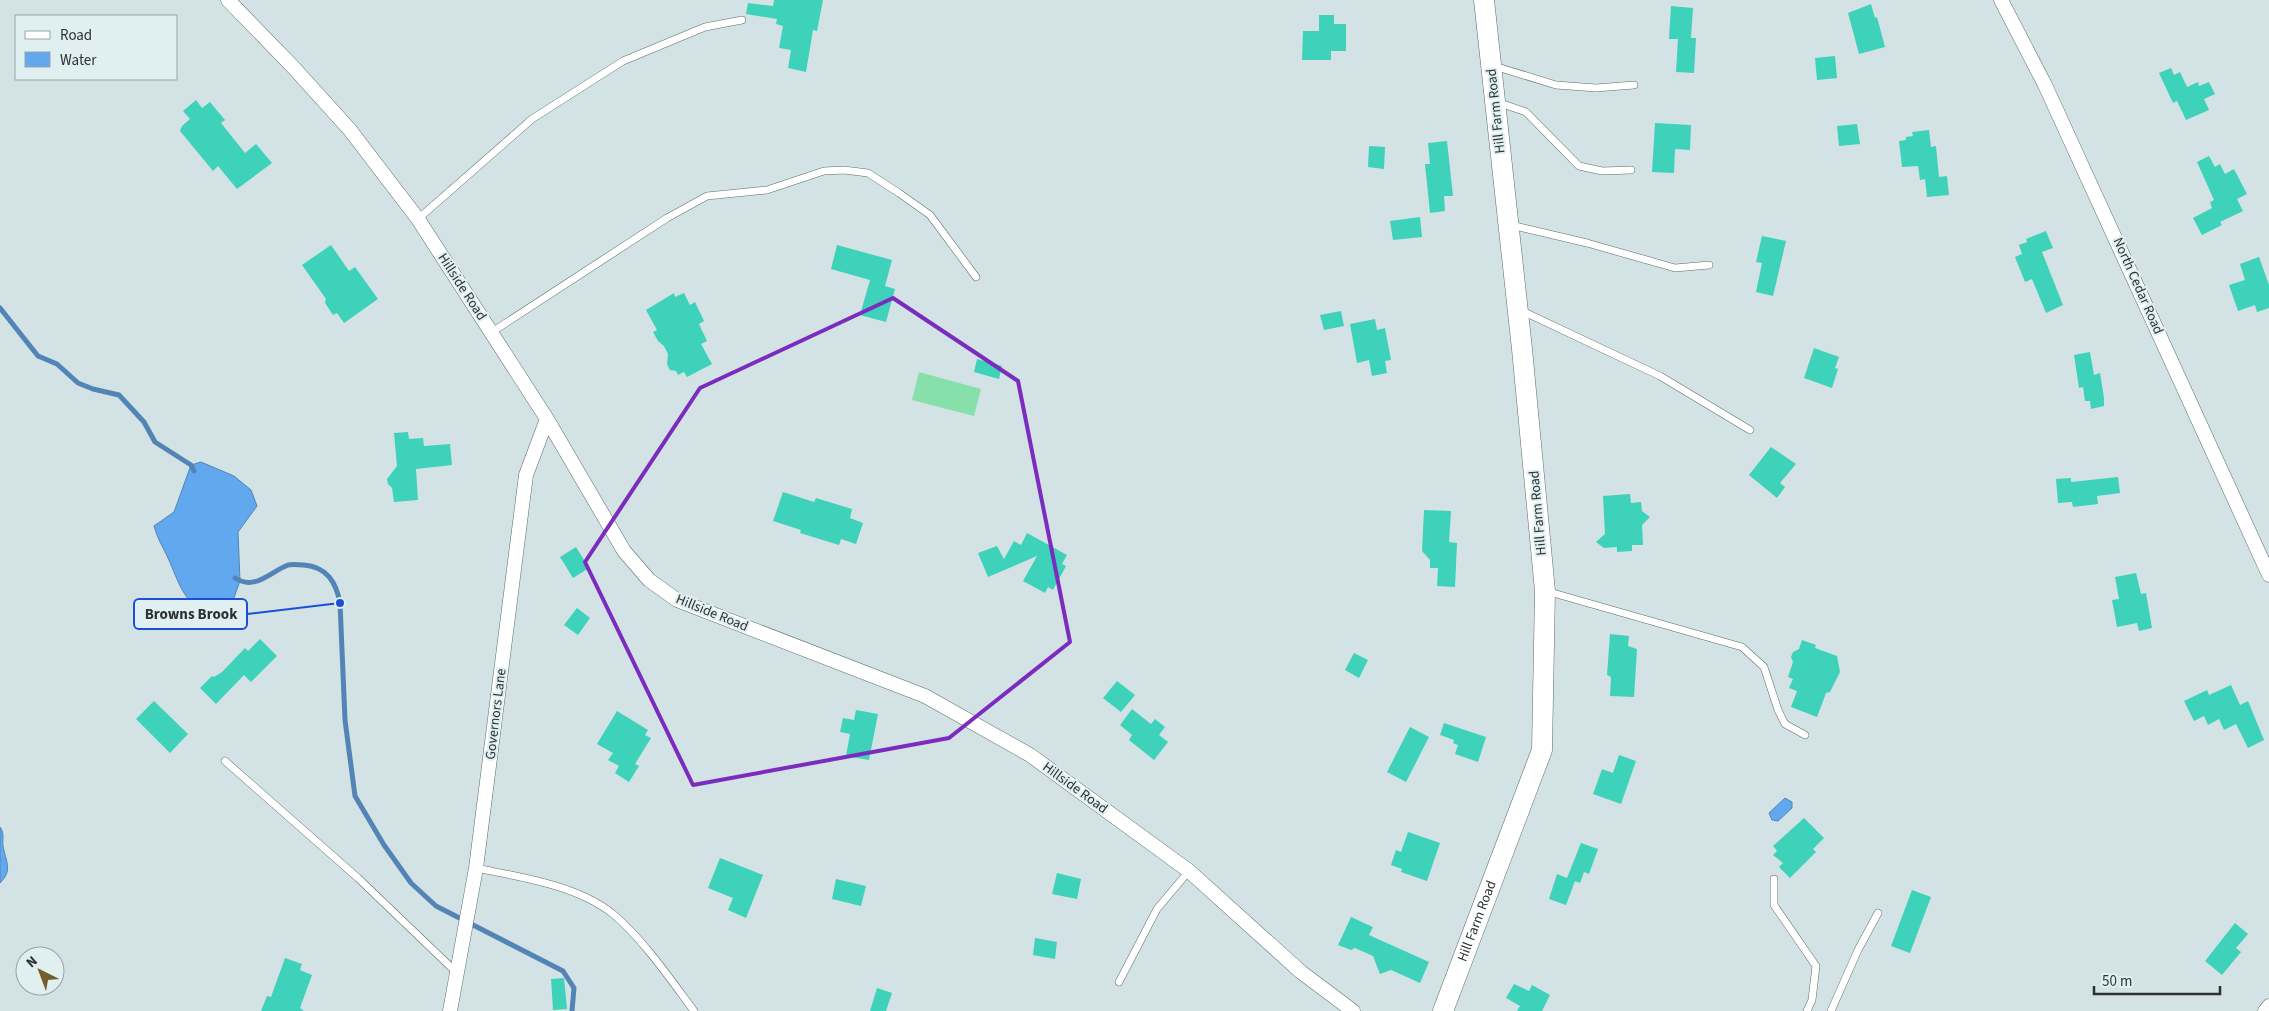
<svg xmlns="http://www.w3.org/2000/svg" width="2269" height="1011" viewBox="0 0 2269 1011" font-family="'Source Sans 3',sans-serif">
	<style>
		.green { fill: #87e0a9 }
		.water { fill: #62a8ef; stroke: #5285b6 }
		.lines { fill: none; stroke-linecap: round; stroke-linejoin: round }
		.stream { stroke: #5285b6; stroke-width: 5 }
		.building { fill: #3ed2ba }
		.lane-casing { stroke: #5d6b6c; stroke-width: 8 }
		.street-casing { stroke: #5d6b6c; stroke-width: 15 }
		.secondary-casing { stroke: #5d6b6c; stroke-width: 21 }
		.lane { stroke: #fff; stroke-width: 7 }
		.street { stroke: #fff; stroke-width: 14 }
		.secondary { stroke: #fff; stroke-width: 20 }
		.marked { fill: none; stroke: #7b2cbf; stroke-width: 4; stroke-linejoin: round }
		.labels { text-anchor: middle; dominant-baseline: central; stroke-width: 4; stroke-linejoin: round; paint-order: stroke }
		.street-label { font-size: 14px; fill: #2c3232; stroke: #e0f0f1 }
		.leader { fill: none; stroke: #1d4ed8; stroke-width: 2 }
		.callout-dot { fill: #1d4ed8; stroke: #e0f0f1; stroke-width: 2 }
		.callout { fill: #e0f0f1; stroke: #1d4ed8; stroke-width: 2 }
		.callout-label { font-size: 15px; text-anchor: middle; font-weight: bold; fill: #2c3232 }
	</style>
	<rect width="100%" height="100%" fill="#d3e2e4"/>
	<path class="green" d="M919,372L981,389L974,416L912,400Z"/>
	<path class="water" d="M201,462L234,476L251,490L257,506L238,532L240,581L232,603C227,606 219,610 214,611C185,612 178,579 168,558C163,547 157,538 154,526L174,512L191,465Z
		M1785,798L1792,802V808L1778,821L1772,820L1769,813Z
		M0,827C5,834 2,839 3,846C6,862 13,870 0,883Z"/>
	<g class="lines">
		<path class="stream" d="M0,308L38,356L57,364L78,383L93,389L119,395L144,422L155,442L191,465L194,471
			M235,578C255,591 270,572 288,565C293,564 299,565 304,565C327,567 336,582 340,603L345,720L355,796L384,845L411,883L436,906L563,971L574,988L572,1011"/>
	</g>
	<path class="building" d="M774,0H823L817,31L813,30L806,72L788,68L791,50L779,48L783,26L776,24L777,19L746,14L748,3L773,6Z
		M1871,4L1875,18L1877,17L1885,47L1859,54L1848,13Z
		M1671,6L1693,8L1691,38H1696L1694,73L1676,72L1678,39H1669Z
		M1319,15H1334V24H1346V51H1331V60H1302L1303,31H1319Z
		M1835,56L1837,78L1817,80L1815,58Z
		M2171,68L2174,75L2180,72L2187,87L2198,82L2199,86L2209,82L2215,94L2204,99L2209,110L2186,120L2177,101L2173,103L2159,73Z
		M196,100L202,108L210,102L225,120L221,123L245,153L256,144L272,163L237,189L218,166L213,171L180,131L182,126L190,119L183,111Z
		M1655,123L1691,125L1690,150L1675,149L1674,173L1652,172Z
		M1857,124L1860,144L1839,146L1837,126Z
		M1929,130L1931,147L1936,146L1939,177L1947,176L1949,195L1927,197L1925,179L1920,180L1918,166L1902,167L1899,141L1906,140V137L1913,136L1912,132Z
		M1447,141L1453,196H1444L1445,211L1430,213L1425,164H1430L1428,143Z
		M1369,146L1385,147L1384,169L1368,167Z
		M2209,156L2215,167L2220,164L2225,174L2234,169L2247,194L2237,199L2243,211L2220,222L2222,225L2202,235L2193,218L2212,208L2210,202L2214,200L2197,162Z
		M1420,217L1422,237L1393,240L1390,221Z
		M2046,231L2053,248L2042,252L2063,305L2046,313L2032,279L2025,282L2015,257L2022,254L2019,245L2027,242L2026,239Z
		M1762,236L1786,241L1773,296L1756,292L1762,263L1756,262Z
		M331,245L349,271L355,267L378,299L344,323L337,313L333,315L325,303L326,299L302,265Z
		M837,245L892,260L885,286L895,289L886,322L860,315L870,280L831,269Z
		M2259,257L2269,285V308L2257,312L2255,305L2238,311L2229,285L2245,280L2240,264Z
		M674,293L675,297L684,293L690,305L695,302L704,321L699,324L707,341L701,344L712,364L687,377L684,372L678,375L676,371L670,370L667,364L668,354L664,346L658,341L653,332L657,330L646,310Z
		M1341,311L1344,326L1324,330L1320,315Z
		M1375,319L1377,330L1385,328L1391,360L1385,361L1387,373L1372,376L1369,360L1357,363L1350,324Z
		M1814,348L1839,357L1835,368L1838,369L1832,388L1804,378Z
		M2090,352L2094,375L2100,373L2104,398V406L2091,409L2090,401H2085L2083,387L2079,388L2074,355Z
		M977,359L1002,366L999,379L974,372Z
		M408,432L409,439L423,438L424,446L450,444L452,465L416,469L418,500L394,502L392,488L388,484L387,479L397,466L394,433Z
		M1771,447L1796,464L1780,483L1785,487L1777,498L1749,475Z
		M2118,477L2120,493L2097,496L2098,504L2073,507L2072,502L2058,503L2056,479L2071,478V482Z
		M783,492L814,502L816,498L852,509L850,518L863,523L856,544L841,539L839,545L800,533L801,530L773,521Z
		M1630,494L1631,503L1641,502L1642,511L1650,517L1642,525L1643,545H1632V551L1617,552V547L1604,548L1596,542L1605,534L1603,496Z
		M1424,510L1451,511L1449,542L1457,543L1455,587L1437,586L1438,568H1430V560L1422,551Z
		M1027,533L1067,555L1062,564L1066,566L1053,590L1048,587L1045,593L1023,581L1037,556L988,577L978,553L997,546L1004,559L1014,541L1021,545Z
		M576,547L589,568L573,578L560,557Z
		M2136,573L2141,594L2146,593L2152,628L2139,631L2137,623L2117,627L2112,600L2119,599L2115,577Z
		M577,608L590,618L578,635L564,625Z
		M1610,634L1629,636L1628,646L1637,649L1634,697L1610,696L1611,677L1607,675Z
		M260,639L277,656L251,682L244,675L216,704L200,688L212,676L214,677L222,672L245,648L248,651Z
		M1802,640L1816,645L1815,648L1837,656L1840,672L1830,692L1826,693L1817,717L1791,707L1797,691L1789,688L1793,679L1788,677L1793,662L1791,657L1793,652L1799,649Z
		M1354,653L1368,660L1359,678L1345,670Z
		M1117,681L1135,695L1121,712L1103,698Z
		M2231,685L2240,705L2248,701L2264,740L2248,748L2236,724L2224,730L2219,719L2208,725L2204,716L2194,721L2184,701L2207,690L2209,695Z
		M154,701L188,734L170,753L136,719Z
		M1132,709L1151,724L1155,719L1165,727L1159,735L1168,742L1154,760L1129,740L1132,735L1120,725Z
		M856,710L878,714L869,760L846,756L850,734L840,732L843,718L854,720Z
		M617,711L648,730L645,735L651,738L635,764L639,766L629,782L615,773L619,766L608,760L613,753L597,744Z
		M1444,723L1486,737L1478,762L1455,754L1458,745L1453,743L1454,740L1440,735Z
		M1410,727L1429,737L1406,782L1387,772Z
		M1619,755L1636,761L1621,804L1593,794L1602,769L1613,773Z
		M1804,818L1824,838L1813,849L1816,852L1790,878L1779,867L1783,863L1773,855L1777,851L1773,846Z
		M1408,832L1440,843L1427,881L1401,872L1402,869L1391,865L1396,850L1401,852Z
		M1581,843L1598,849L1589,874L1584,872L1580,883L1575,881L1566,905L1549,899L1557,874L1567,878Z
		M720,858L763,875L746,918L728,910L733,898L708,888Z
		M1057,873L1081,879L1077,899L1052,894Z
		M836,879L866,886L861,906L832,899Z
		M1912,890L1931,897L1910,953L1891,946Z
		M1351,917L1373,927L1369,935L1429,962L1420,983L1391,970L1380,974L1373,956L1355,948L1351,950L1338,945Z
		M2235,923L2248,934L2236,948L2241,952L2222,975L2205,961Z
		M1035,938L1057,942L1055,959L1033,955Z
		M285,958L302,964L300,970L312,975L300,1008L304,1011H261L267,996L271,997Z
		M564,978L567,1009L553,1010L551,979Z
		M1514,984L1529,991L1532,985L1550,995L1542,1011H1517L1520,1006L1506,998Z
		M877,988L892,993L886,1011H870Z"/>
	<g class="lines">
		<g class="lane-casing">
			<path id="lane" d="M1494,66L1556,85L1596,88L1634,85
				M1497,102L1526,112L1579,166L1602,171L1631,170
				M418,219L532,119L623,61L705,27L742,20
				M1511,225L1587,243L1675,268L1709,265
				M1522,311L1660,376L1750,430
				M492,332L667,218L707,196L767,190L824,171L844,170L868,173L899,193L930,215L976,277
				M1546,591L1742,647L1764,667L1778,710L1785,724L1805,735
				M225,761L358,878L456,972
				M476,868C520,877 577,885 613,914C642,938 671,980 694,1011
				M1774,879V905L1816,966L1812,1000L1807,1011
				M1119,982L1157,909L1189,871
				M1831,1011L1858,950L1878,913"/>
		</g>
		<g class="street-casing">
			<path id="street" d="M228,0L294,68L350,130L418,219L547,419L624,551L649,580L677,600L925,696L1030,755L1189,871L1301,972L1353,1011
				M2001,0L2045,85L2269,575
				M450,1011L476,868L526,475L547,419
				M2265,1011L2269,1006"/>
		</g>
		<g class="secondary-casing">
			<g id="secondary">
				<path id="s1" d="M1443,1011L1542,750L1545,591L1522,349L1484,0"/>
			</g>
		</g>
		<use href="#lane" class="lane"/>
		<use href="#street" class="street"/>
		<use href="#secondary" class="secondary"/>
	</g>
	<path class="marked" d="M893,298L1018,381L1070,642L949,738L693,785L585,562L700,388Z"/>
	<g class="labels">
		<g class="street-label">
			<text transform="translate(1496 111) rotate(-96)">Hill Farm Road</text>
			<text transform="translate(2138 286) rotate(66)">North Cedar Road</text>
			<text transform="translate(462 287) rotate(57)">Hillside Road</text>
			<text transform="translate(1538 513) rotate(-95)">Hill Farm Road</text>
			<text transform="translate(712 613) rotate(22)">Hillside Road</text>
			<text transform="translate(496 714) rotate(-83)">Governors Lane</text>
			<text transform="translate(1075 788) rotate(36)">Hillside Road</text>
			<text stroke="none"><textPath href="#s1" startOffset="96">Hill Farm Road</textPath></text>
		</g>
	</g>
	<path class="leader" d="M340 603L247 614"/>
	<circle class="callout-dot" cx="340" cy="603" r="5"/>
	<rect class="callout" x="134" y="599" width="113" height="30" rx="5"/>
	<g class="callout-label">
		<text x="191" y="619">Browns Brook</text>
	</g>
	<rect x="15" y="15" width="162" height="65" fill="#e0f0f1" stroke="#98a4a5"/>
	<rect x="25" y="31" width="25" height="8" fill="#ffffff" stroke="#98a4a5"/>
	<text x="60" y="40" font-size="15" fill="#2c3232">Road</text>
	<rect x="25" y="52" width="25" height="15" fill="#62a8ef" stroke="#98a4a5"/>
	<text x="60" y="65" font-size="15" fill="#2c3232">Water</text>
	<g transform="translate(40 971) rotate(318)"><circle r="24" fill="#e0f0f1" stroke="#98a4a5"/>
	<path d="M0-4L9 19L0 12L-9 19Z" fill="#735d2d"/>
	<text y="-8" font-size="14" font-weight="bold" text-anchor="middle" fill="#2c3232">N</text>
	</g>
	<path d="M2094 986v8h126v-8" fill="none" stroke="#2c3232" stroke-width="2.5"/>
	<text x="2102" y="986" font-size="15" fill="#2c3232" stroke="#e0f0f1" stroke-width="4" paint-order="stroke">50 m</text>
</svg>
